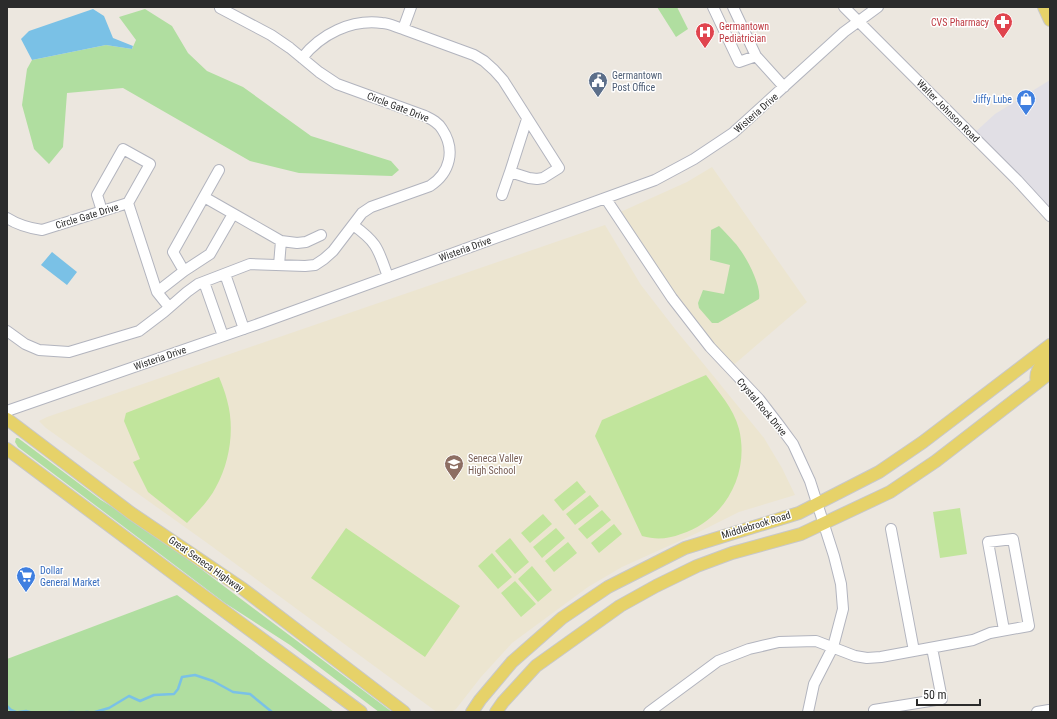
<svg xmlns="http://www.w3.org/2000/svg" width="1057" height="719" viewBox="0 0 1057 719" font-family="'Roboto Condensed',sans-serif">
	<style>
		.industrial { fill: #e1dfe5 }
		.education { fill: #ece5d0 }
		.green { fill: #b0dea0 }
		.pitch { fill: #c1e59c }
		.water { fill: #7ac1e6 }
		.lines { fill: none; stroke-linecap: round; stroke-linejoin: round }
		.stream { stroke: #7ac1e6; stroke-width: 2.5 }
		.minor-casing { stroke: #b2b4be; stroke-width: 12 }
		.major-casing { stroke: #c8c8c8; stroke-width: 14 }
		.minor { stroke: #fff; stroke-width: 10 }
		.major { stroke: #e6d269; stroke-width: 12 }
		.labels { text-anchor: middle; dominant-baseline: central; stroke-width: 3; stroke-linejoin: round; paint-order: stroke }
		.health-label { font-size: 10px; fill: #be3a42; stroke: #fff; text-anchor: end }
		.service-label { font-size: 10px; fill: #4e5e75; stroke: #fff; text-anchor: start }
		.shop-label { font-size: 10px; fill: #366cbe; stroke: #fff; text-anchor: end }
		.street-label { font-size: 10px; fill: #2b2b2b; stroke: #fff }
		.education-label { font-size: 10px; fill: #785e54; stroke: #fff; text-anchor: start }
	</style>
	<rect width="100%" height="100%" fill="#ece7df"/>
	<path class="industrial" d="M1050,80V216L972,135L995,114Z"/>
	<path class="education" d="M712,167L807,302L730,368L616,214L687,182Z
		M605,225L641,285L675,329L764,438L782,468L795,495L739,512L697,533L622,567L588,587L512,643L481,677L456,709L451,712H437L434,710L210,545L46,428L39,421L47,417Z"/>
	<path class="green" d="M657,7H677L688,29L676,37Z
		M145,9L172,26L188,53L207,71L243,87L311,136L391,161L399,170L392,176L299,173L250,161L123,88L67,93L63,147L49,164L34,149L22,105L27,69L32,60L106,45L132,49L136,40L119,17Z
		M719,226C724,231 729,236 734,242C744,252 762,285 759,299L718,323H712L699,308L698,303L703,290L724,294L730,265L710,260L711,230Z
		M16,438H18L101,500L149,530L392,712H379L290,645L225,603L26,453L18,447L15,442Z
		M177,595L334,712H7V659Z"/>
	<path class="pitch" d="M706,375C719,393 733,407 739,429C750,474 725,520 681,534C668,539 656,540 642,536L595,436L602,420Z
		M219,377C222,384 225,392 227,400C235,428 230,462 216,487C209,501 197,512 187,523L148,492L133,462L140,459L124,421L126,413Z
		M577,481L586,492L563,511L554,500Z
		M590,495L599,506L575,525L566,514Z
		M960,508L967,554L940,558L933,512Z
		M602,510L611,520L587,539L578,529Z
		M543,514L552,524L530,543L521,533Z
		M614,524L622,534L599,553L591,543Z
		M346,528L460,606L425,657L311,578Z
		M556,528L565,538L542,558L533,547Z
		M510,538L529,562L515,574L495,551Z
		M568,542L577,553L554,572L545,561Z
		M492,553L512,577L498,589L478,566Z
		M532,566L552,590L538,602L518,579Z
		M515,581L536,604L521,617L501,593Z"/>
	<path class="water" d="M93,9L104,16L113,38L133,46L132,49L106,45L32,60L21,39L29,31Z
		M52,252L77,272L67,285L41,265Z"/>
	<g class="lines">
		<path class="stream" d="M7,706L11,710L16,712
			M19,712L26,711L30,712
			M69,712H74
			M86,712H88
			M95,712L109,708L129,696L140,701L154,695L174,694L178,689L182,677L195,675L213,681L233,692L250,694L272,712"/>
		<g class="minor-casing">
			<path id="minor" d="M713,7L739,62L756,56
				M733,7L756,56L784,87
				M844,7L1017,180L1050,216
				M403,29L474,55L484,61L494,70L503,80L559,168L543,178L537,179L529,178L510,172L527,119
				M302,58C321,34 351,19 382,23C389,23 396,27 403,29L411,7
				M502,195L510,172
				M204,197L281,241L297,243L306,242L321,235
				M606,199L672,298L710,347L759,399L779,425L793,444L810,481L834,556L841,584L843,609L833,647L814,684L808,712
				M102,211L97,195L123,149L150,164L128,203
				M7,218C18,225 28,228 42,230L128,203L157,292L169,307
				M353,225C378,243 378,249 388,277
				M279,265L281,241
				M184,271L210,254L233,214
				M225,274L244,329
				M204,282L223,336
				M157,292L184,271L173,252L219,170
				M7,331L25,344L39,350L69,352L139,331L164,312L187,292L198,284L250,264L305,266L315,265L324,259L333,251L362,213L371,207L430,186C450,173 456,150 442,129C438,122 431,119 425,116L337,84L319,72L290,48L271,35L220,8L221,7
				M7,411L261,323L655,180L694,159L733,133L844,32L878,7
				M891,529L914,651
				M649,712L718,661L749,649L779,642L816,641L855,656L867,658L881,657L973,640L990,633L1029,626L1013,539L988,542L1004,630
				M875,712L874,710L942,699L932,648
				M1037,712L1049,710L1050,712"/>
		</g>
		<g class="major-casing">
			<path id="major" d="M1044,7L1050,20
				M1037,383C1034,370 1041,366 1050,358
				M7,419L131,513L243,589L404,712
				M7,449L174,574L361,712
				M472,712L480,700L512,662L562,618L608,587L685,548L799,513L879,472L923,442L1050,345
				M496,712L503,702L536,666L620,606L656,586L697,566L732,553L801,534L890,492L936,461L1050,373"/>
		</g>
		<use href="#minor" class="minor"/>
		<use href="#major" class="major"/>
	</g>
	<defs>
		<g id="pharmacy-pin" transform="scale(1)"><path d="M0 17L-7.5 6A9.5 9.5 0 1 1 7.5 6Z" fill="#e0444e" stroke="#fff"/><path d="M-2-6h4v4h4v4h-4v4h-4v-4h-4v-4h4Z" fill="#fff"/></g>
		<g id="hospital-pin" transform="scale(1)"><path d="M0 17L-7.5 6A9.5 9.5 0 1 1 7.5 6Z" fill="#e0444e" stroke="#fff"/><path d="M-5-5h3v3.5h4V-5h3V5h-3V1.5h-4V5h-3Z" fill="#fff"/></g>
		<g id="civic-pin" transform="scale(1)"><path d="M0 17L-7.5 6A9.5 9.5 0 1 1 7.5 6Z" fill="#5c6f8a" stroke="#fff"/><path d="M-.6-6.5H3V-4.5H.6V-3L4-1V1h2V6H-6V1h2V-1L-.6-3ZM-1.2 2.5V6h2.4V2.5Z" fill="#fff"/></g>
		<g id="shop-pin" transform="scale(1)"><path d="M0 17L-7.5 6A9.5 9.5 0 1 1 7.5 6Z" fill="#3f7fe0" stroke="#fff"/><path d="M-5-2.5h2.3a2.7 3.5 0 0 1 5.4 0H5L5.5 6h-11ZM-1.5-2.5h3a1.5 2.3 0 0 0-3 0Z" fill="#fff"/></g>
		<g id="school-pin" transform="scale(1)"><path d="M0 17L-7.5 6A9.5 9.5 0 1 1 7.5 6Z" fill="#8d6e63" stroke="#fff"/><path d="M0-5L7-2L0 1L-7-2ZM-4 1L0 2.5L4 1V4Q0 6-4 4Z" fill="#fff"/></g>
		<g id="supermarket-pin" transform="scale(1)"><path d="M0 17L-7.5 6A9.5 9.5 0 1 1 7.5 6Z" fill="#3f7fe0" stroke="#fff"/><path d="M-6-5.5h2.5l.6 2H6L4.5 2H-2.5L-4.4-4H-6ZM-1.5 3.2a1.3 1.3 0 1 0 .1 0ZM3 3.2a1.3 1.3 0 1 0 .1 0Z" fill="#fff"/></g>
	</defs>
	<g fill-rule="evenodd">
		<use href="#pharmacy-pin" x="1003" y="22"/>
		<use href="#hospital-pin" x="705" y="32"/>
		<use href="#civic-pin" x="598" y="81"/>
		<use href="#shop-pin" x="1026" y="99"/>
		<use href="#school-pin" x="454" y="464"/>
		<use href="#supermarket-pin" x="26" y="576"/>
	</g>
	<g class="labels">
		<g class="health-label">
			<text x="989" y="22">CVS Pharmacy</text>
			<text x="719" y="26" text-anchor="start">Germantown<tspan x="719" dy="12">Pediatrician</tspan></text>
		</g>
		<g class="service-label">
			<text x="612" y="75">Germantown<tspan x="612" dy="12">Post Office</tspan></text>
		</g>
		<g class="shop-label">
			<text x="1012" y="99">Jiffy Lube</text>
			<text x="40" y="570" text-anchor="start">Dollar<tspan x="40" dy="12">General Market</tspan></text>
		</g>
		<g class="street-label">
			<text transform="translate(398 107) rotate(21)">Circle Gate Drive</text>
			<text transform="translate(948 111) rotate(45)">Walter Johnson Road</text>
			<text transform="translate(756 113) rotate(-41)">Wisteria Drive</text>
			<text transform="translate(87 216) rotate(-17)">Circle Gate Drive</text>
			<text transform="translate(465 249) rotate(-20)">Wisteria Drive</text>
			<text transform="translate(160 358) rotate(-19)">Wisteria Drive</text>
			<text transform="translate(762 407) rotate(50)">Crystal Rock Drive</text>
			<text transform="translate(756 525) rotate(-17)">Middlebrook Road</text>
			<text transform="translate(206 564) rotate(35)">Great Seneca Highway</text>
		</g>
		<g class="education-label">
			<text x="468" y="458">Seneca Valley<tspan x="468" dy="12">High School</tspan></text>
		</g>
	</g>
	<rect width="1057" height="719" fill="none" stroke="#2b2b2b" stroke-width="16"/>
	<path d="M917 699v6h63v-6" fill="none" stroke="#2b2b2b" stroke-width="2"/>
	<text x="923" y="699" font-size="12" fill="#2b2b2b" stroke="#ffffff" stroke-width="3" paint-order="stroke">50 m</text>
</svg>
